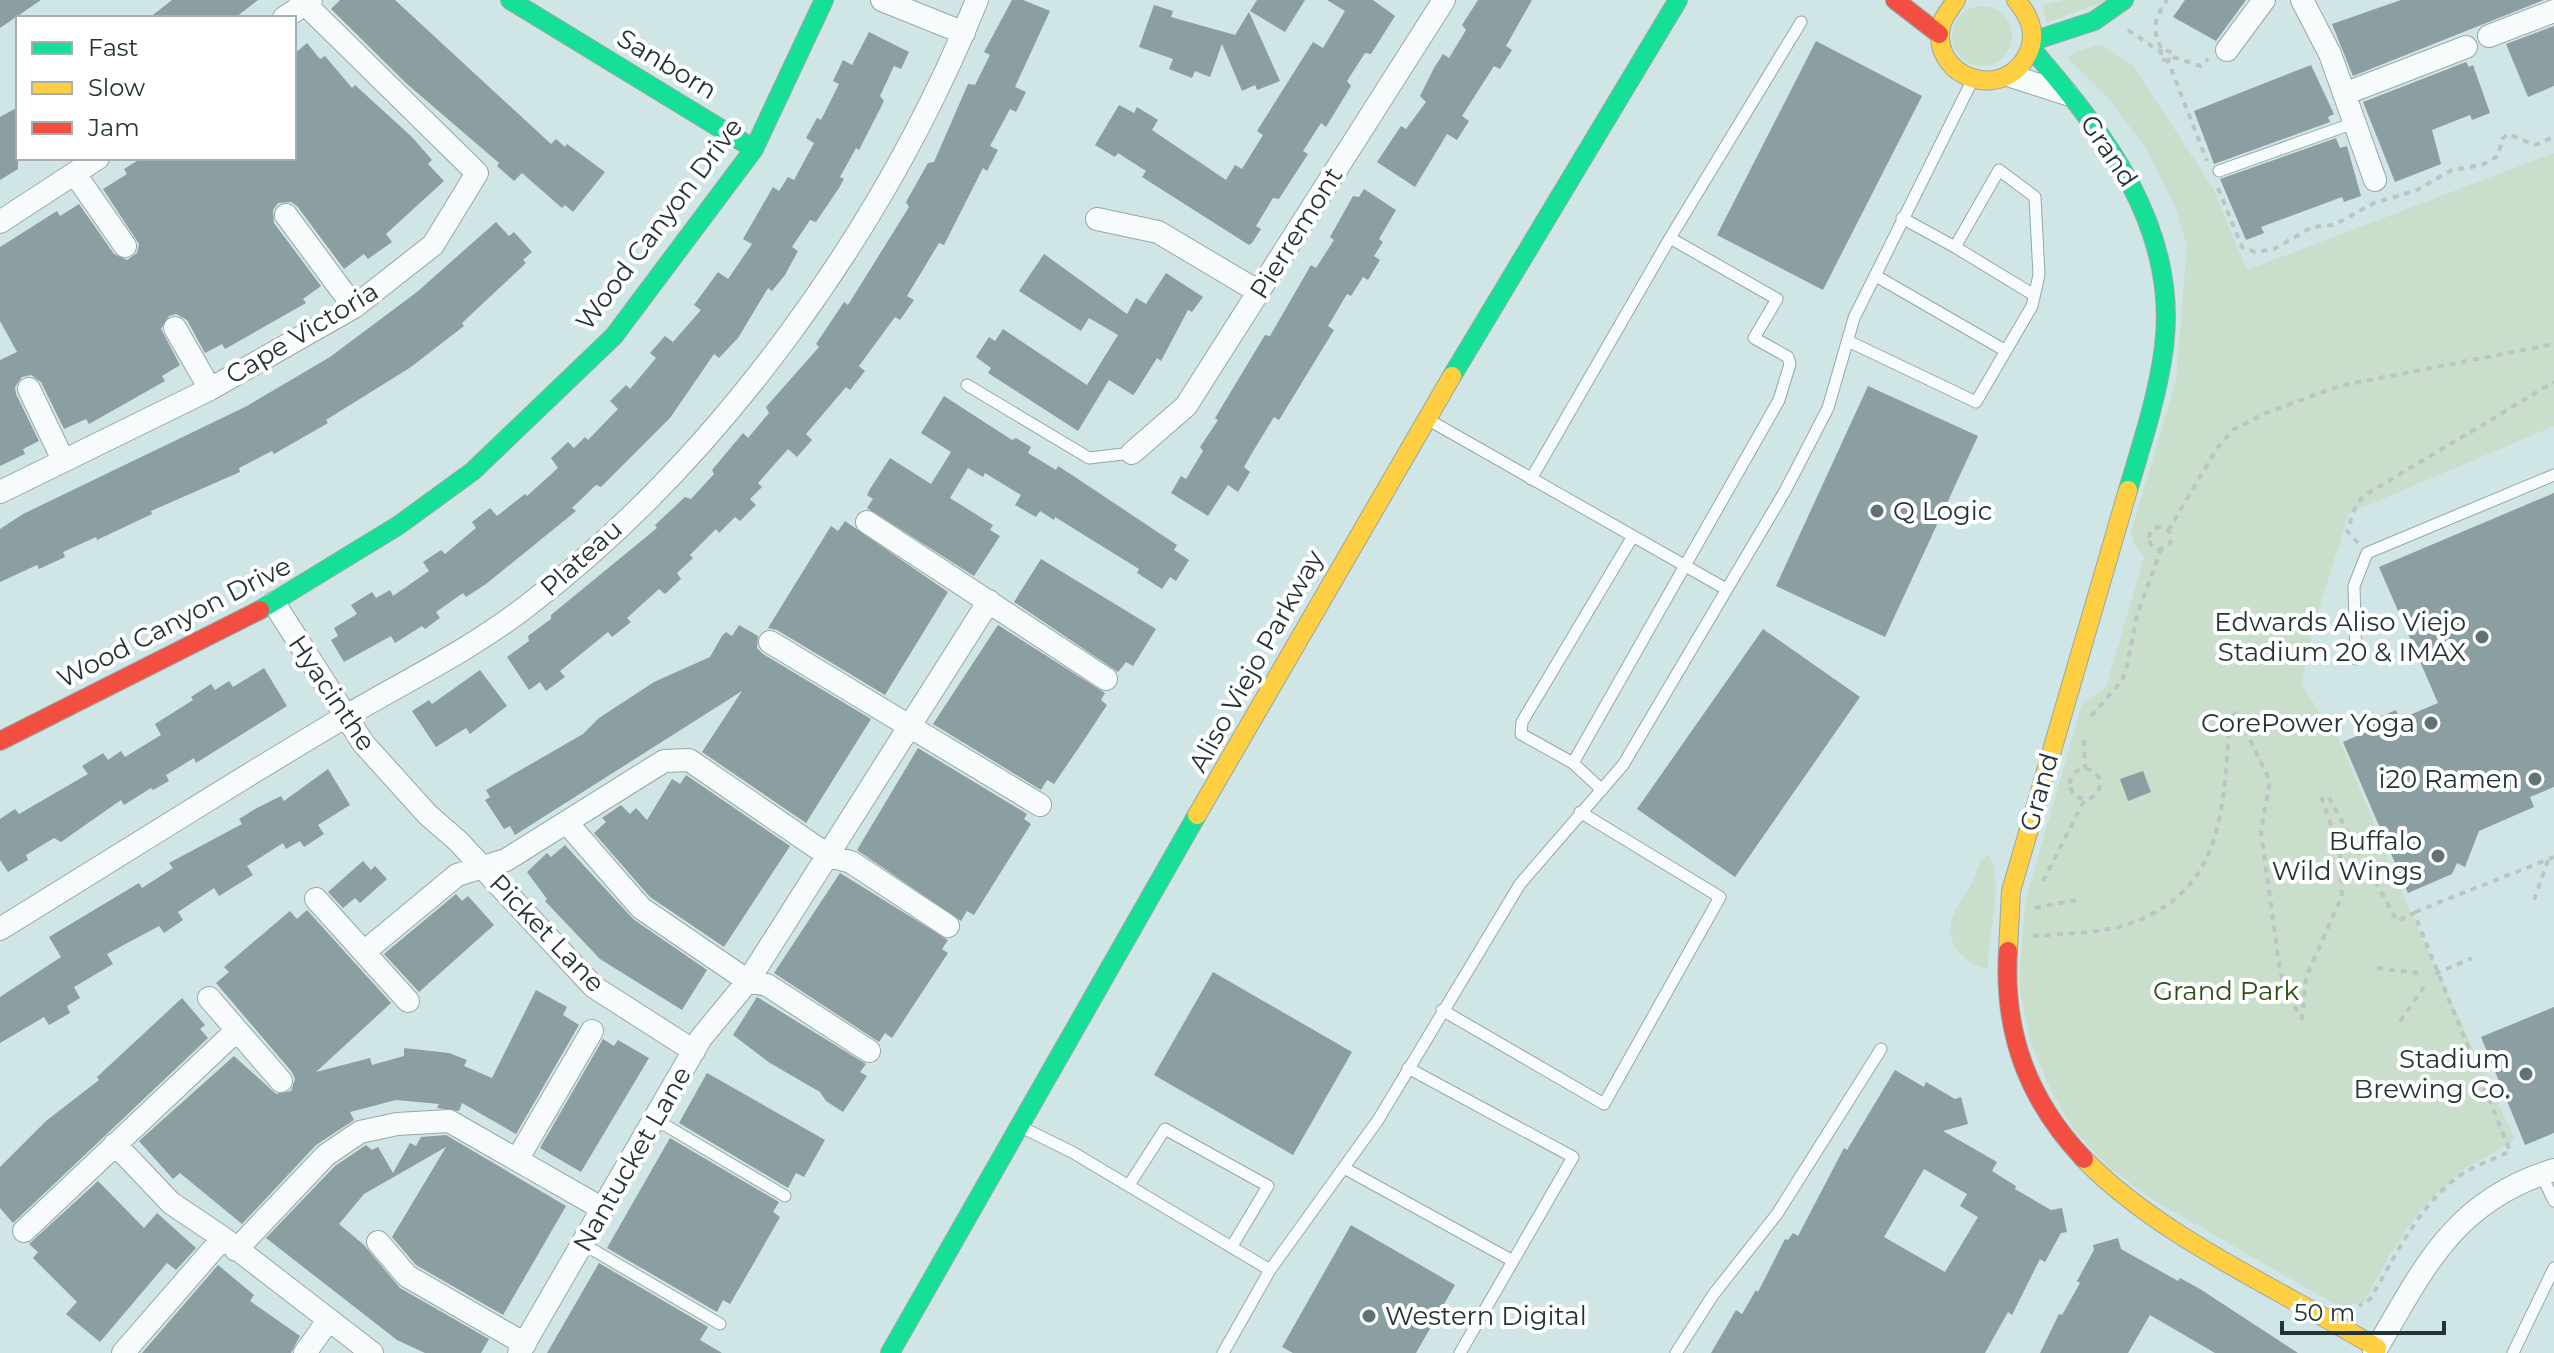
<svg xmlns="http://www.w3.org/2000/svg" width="2554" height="1353" viewBox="0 0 2554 1353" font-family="Montserrat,sans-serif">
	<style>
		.green { fill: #c9decb }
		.building { fill: #8b9ea2; fill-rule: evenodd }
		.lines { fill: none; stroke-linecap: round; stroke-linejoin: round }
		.lane-casing { stroke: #97a7a7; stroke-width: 13 }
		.street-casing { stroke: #97a7a7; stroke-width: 24 }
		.fast-casing { stroke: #97a7a7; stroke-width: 20 }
		.slow-casing { stroke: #97a7a7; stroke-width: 20 }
		.jam-casing { stroke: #97a7a7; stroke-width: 20 }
		.path { stroke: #bdc4c4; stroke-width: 4; stroke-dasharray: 6 6; stroke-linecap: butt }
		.lane { stroke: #f8fbfb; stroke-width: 11 }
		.street { stroke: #f8fbfb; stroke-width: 22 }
		.fast { stroke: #16e098; stroke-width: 18 }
		.slow { stroke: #ffcf43; stroke-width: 18 }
		.jam { stroke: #f24e42; stroke-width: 18 }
		.poi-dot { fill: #607272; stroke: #fff; stroke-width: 3 }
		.labels { text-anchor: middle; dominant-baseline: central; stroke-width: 8; stroke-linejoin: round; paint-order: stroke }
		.street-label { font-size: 26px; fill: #243434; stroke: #fff }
		.poi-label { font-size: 26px; fill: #243434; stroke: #fff; text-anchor: end }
		.park-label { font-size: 26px; fill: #2c4e13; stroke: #fff }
	</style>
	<rect width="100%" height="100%" fill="#d0e5e5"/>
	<path class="green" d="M2063,0H2107L2047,23L2042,6Z
		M1952 36a30 30 0 1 1 60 0a30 30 0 1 1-60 0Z
		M2100,44L2133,66L2213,188L2247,270L2554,153V426L2349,513L2314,624L2301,685L2341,743L2403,895L2515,1140L2463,1170L2420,1210L2391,1253L2363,1304L2353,1303L2347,1311L2150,1198L2106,1165L2076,1132L2053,1095L2030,1040L2019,985L2025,902L2082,704L2106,687L2144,557L2133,542L2131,532L2176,381L2187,245L2174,203L2146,148L2104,93L2068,59L2073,53Z
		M1989,855C2005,886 1987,932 1988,968C1977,967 1968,962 1961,954C1939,929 1955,911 1969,888C1975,879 1977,869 1981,859Z"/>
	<path class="building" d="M0,0H41L0,28Z
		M172,0H258L235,18H149Z
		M340,0H395L551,144L556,139L565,147L567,144L605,172L573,212L565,205L562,208L522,173L514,181L497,166L499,163L407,84L331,9Z
		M1012,0H1023L1050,11L1015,87L1026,92L1016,112L1010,109L990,146L998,150L987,171L983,168L944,245L939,243L907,296L914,300L900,320L895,317L859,366L865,371L850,390L846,387L806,434L812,440L797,457L788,449L758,483L762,487L750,499L756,505L740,521L735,517L719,533L716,529L690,555L693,558L677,573L681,579L665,594L659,589L627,618L631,622L612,637L608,632L560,671L565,677L546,691L540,682L529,690L507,657L529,641L528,636L551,619V615L657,528L655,525L685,497L691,499L714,474L712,470L743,433L748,438L769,413L766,407L819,347L816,344L844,302L848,305L909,207L906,202L928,163L934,162L968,84L975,85L990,55L984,52Z
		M1257,0H1305L1285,32L1250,11Z
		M1327,0H1373L1395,16L1371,54L1365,53L1347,81L1351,86L1326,127L1321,123L1303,151L1308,154L1279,199L1273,198L1256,226L1261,229L1252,243L1249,245L1142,177L1146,171L1118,153L1115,157L1095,145L1119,105L1134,113L1137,107L1158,120L1152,130L1226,180L1235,165L1242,169L1263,135L1257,131L1313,42L1323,48L1345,11Z
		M1478,0H1532L1506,46L1512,50L1500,69L1494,66L1462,116L1469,121L1457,140L1447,134L1415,187L1377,162L1401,126L1406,129L1426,102L1420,96L1434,68L1443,54L1449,58L1466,30L1462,25Z
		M2185,0H2246L2216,41L2173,17Z
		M2401,0H2544L2353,76L2332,24Z
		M1154,5L1173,11L1171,17L1235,35L1249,12L1280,81L1257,90L1255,85L1242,91L1222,44L1210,77L1195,71L1192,78L1169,69L1173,59L1139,47Z
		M2554,26V86L2528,97L2506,44Z
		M869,32L909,52L901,69L894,66L880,96L884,101L859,150L856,148L840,177L844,179L839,188L816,222L810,220L792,247L798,251L785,275L772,291L768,288L738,338L719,358L714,354L670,418L601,487L596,485L572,508L576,511L486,584L466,597L463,593L436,612L440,618L425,629L422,626L395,643L391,636L344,662L331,640L338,636L334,628L357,614L351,605L372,592L376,598L390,590L393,596L429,571L423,562L441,550L445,554L476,528L472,522L490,508L497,516L525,494L527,496L558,468L551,458L568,442L574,448L585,437L588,440L618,409L610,401L626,385L630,389L656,358L650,353L665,336L673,342L701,310L694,305L718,272L728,279L752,244L743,239L773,187L779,191L788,177L794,180L814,143L806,138L817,118L821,120L839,84L833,81L843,60L852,65Z
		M1816,41L1922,96L1823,290L1717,235Z
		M307,43L320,59L325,56L352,88L355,85L412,137L432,160L428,164L444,181L386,234L392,242L368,259L364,254L344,269L297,206L291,202L278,203L273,210L274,223L321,286L303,299L306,303L225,349L222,344L205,353L187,320L176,314L169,316L161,329L180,365L162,376L165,381L89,424L86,419L64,429L41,382L31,375L22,377L15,387L16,394L39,441L23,449L25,454L0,466V360L17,352L0,321V247L57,211L60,216L79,204L114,254L127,260L137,253L139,244L103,189L127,174L124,169L142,158H294V54Z
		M2466,62L2469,67L2473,65L2490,113L2472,120L2470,115L2432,130L2441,164L2395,182L2363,102Z
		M2311,65L2334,114L2328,117L2330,122L2214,164L2194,111Z
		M18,107V169L0,180V117Z
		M2336,138L2340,148L2347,146L2361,196L2344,202L2342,197L2261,227L2264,233L2246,240L2220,179Z
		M1364,189L1396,210L1379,239L1383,242L1374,256L1380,260L1368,280L1363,277L1351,296L1347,294L1328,326L1334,330L1279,420L1274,417L1252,453L1244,467L1250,472L1238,492L1228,485L1208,516L1171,493L1181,476L1186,479L1203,451L1200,447L1218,420L1215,418L1265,335L1270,336L1311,265L1316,268L1334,240L1330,237L1353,196L1359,197Z
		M496,222L509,236L514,232L532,252L523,260L526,263L462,323L464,326L411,367L326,420L328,423L274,454L272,451L239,468L240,472L151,511L152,514L97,540L96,537L63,552L65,557L39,569L37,565L0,582V529L23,514L247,406L330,357L417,292Z
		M1044,254L1127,314L1136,298L1146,304L1166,273L1203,297L1192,312L1188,310L1161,361L1157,358L1135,393L1133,395L1109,380L1078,431L988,373L991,368L976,357L989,337L995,341L1003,329L1087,385L1118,335L1089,318L1081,331L1019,291Z
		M1868,386L1978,436L1885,637L1776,586Z
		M944,396L1012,440L1016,438L1031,447L1028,453L1056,470L1058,466L1072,475L1177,545L1174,550L1189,560L1176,581L1170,577L1162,589L1137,573L1139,569L1055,517L1054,520L1040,511L1036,517L1015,505L1021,495L985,473L983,477L968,468L950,498L993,525L990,530L1000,536L974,576L867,508L873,499L867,495L870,489L890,458L931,484L951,452L921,433Z
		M2554,493V787L2530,797L2534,807L2479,831L2465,867L2457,863L2452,874L2408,893L2343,742L2371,730L2368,722L2396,710L2400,719L2438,703L2379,567Z
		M845,521L948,592L885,695L777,630L768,628L831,526L838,531Z
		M1041,559L1156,629L1133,666L1126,662L1118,672L1014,602Z
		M739,625L758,636L757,648L763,654L871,719L806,823L702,752L742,691L515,835L510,826L504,829L485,800L490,797L486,790L583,734L599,718L654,682L710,657L722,636L726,632L732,636Z
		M998,625L1105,693L1101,700L1107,705L1084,740L1054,784L1047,780L1041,790L933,724Z
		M1763,629L1860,697L1735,877L1637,809Z
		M264,668L287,706L196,763L194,758L166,775L169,781L153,790L151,788L124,805L121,800L61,842L54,838L26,855L28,860L8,872L0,860V819L15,809L19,814L88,774L82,766L103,753L108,760L121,751L125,757L161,735L155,724L193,700L191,697L211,684L215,690L229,681L233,687Z
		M480,670L507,706L470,734L466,728L436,747L412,711L429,700L432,704Z
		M918,748L1027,814L1024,819L1031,824L974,915L967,911L961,921L857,850Z
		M328,769L350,805L318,825L324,834L304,847L300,841L286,849L283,843L247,866L253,875L219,896L214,888L178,912L183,920L164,933L159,926L107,954L113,964L74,987L80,998L67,1006L70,1013L49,1025L44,1017L0,1043V997L61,957L49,937L139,883L142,888L173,868L169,863L242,824L239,819L255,809L281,796L284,801Z
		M2143,771L2151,792L2128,801L2120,779Z
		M686,775L790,846L724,947L650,897L594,833L606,822L602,818L621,805L630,814L636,808L647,820L672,779L680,784Z
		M565,845L633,919L707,970L682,1010L600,959L545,901L547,899L527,872L547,853L551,857Z
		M363,861L371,870L375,866L387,879L360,903L355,898L343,908L328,892Z
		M840,873L948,940L942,949L948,953L892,1038L885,1033L879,1042L774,973Z
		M456,894L462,901L468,896L494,925L419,992L384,954Z
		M307,910L391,1003L316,1072L370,1058L372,1065L404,1056V1048L449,1053L467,1060L464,1066L492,1078L536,990L567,1007L563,1015L579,1025L516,1134L462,1103L459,1111L437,1108L439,1104L396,1100L350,1112L354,1120L316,1145L242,1224L180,1173L173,1179L139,1141L234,1056L276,1094L291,1091L295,1079L292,1072L216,983L229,972L224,967L290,911L297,919Z
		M1213,972L1352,1052L1293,1155L1154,1075Z
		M757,997L866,1064L860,1072L867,1076L843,1112L826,1101L820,1092L770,1063L733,1035Z
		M182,998L205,1025L200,1029L208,1038L13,1223L0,1208V1167L46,1121L99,1080L97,1077Z
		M2554,1007V1133L2525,1145L2481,1037Z
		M603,1039L614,1046L618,1040L649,1058L581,1172L540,1148Z
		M1895,1070L1924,1087L1926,1082L1955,1099L1961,1097L1968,1124L1943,1131L1997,1162L1992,1171L2016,1186L2015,1189L2051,1210L2062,1208L2067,1232L2061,1233L2045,1262L2040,1259L2012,1315L2008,1312L1985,1353H1711L1736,1310L1742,1314L1756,1290L1758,1292L1785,1239L1788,1240L1793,1233L1798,1236L1844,1148L1847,1150ZM1924,1169L1967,1194L1960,1206L1978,1217L1945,1272L1884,1237Z
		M707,1073L825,1140L804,1177L796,1173L788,1188L679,1123Z
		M446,1135L566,1206L503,1315L416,1265L392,1237L446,1147L364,1194L339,1224L364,1245L400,1288L489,1339L481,1353H425L397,1340L266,1238L335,1166L366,1145L372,1150L378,1147L393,1173L410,1143L416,1146L421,1137Z
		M670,1138L779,1202L773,1212L780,1217L751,1268L730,1304L723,1300L717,1312L607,1248Z
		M98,1181L144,1228L157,1213L196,1248L176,1270L167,1263L100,1342L66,1314L77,1302L33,1258L38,1252L29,1244Z
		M1351,1225L1455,1285L1416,1353H1293L1282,1347Z
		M2118,1238L2121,1249L2178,1281L2180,1278L2200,1289L2298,1353H2215L2150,1315L2128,1353H2040L2059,1314L2062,1315L2080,1283L2077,1281L2094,1250L2093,1245Z
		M599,1263L708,1327L700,1340L722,1353H547Z
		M218,1265L254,1295L250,1301L300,1336L291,1353H142Z"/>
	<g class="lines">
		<g class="lane-casing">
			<path id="lane" d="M2219,171L2354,123
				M1670,238L1801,22
				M1955,247L2034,295
				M1876,276L2006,351
				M1848,341L1976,402L2032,306L2039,275L2035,197L1999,170L1955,247L1902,218
				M967,385L1089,458L1132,453
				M1427,419L1726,589
				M1531,479L1670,238L1777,299L1754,338L1788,357L1790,364L1779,400L1573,763L1602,790
				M2356,659L2354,586L2367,553L2554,475
				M1573,763L1521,734L1522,722L1633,536
				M1442,1010L1604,1104L1720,897L1580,812
				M1408,1068L1573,1157L1460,1353
				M653,1118L785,1196
				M1021,1127L1072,1152L1270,1270
				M1344,1168L1513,1261
				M2541,1174L2554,1201
				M1129,1185L1165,1129L1268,1186L1232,1246
				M583,1244L720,1324
				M1223,1353L1270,1270L1378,1120L1520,884L1623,765L1785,491L1828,408L1854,318L1972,81
				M1676,1353L1713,1295L1777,1214L1881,1049
				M2513,1353L2554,1268"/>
		</g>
		<g class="street-casing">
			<path id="street" d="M882,0L964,33
				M2302,0L2330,54L2375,180
				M284,18L311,0
				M2489,36L2554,11
				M2227,50L2264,0
				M2011,76L2067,94
				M2344,94L2466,47
				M75,174L125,246
				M286,215L354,307
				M1097,219L1158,232L1259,292
				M0,222L98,158
				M175,328L210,389
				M29,389L63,460
				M1132,453L1186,406L1444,0
				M0,492L210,389L354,307L433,245L477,173L301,0
				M867,522L1106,679
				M274,603L363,743L428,815L458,841L594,987L694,1051
				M770,642L1040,805
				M567,823L641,908L748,981L767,985L869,1051
				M316,899L408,1001
				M0,929C114,859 228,786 343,718C405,681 469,651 527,606C722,457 885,227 977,0
				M364,952L457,875L506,860L664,761L689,760L829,856L851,862L948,926
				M209,998L281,1081
				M115,1144L171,1203L223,1238L372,1353
				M517,1160L592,1031
				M24,1231L236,1031
				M378,1242L407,1276L525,1344
				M236,1250L326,1155L360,1132L397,1124L449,1121L603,1209
				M123,1353L223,1238
				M305,1353L328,1321
				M519,1353L701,1038L748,981L989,601
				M2374,1353C2424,1268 2453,1201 2554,1170"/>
		</g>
		<g class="fast-casing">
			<path id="fast" d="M510,0L754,149
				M2033,41L2094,21L2124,0
				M2031,48C2104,133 2179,227 2164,347C2158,395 2142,443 2128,490
				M1452,376L1678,0
				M260,610L399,525L473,471L614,336L754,149L824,0
				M890,1353L1197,815"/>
		</g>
		<g class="slow-casing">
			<path id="slow" d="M1956,0C1951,8 1942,18 1941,27C1931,79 2007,104 2029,51C2037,32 2029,15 2016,0
				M1197,815L1452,376
				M2008,951L2011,891L2128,490
				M2084,1159C2159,1237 2284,1291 2377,1348"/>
		</g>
		<g class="jam-casing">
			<path id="jam" d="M1895,0L1939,34
				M0,741L260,610
				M2008,951C2003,1033 2028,1100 2084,1159"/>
		</g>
		<path class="path" d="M2128,30L2159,51
			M2161,48C2151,27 2155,19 2167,0
			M2173,57L2201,66L2208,59
			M2168,61L2160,59L2162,48L2172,53L2168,61L2207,161
			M2218,188L2242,247L2255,252L2274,249L2312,227L2334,225L2374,203L2415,191L2452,170L2482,165L2498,156L2502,139L2508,134L2535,145L2554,137
			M2149 538a11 11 0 1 1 22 0a11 11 0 1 1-22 0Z
			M2168,531L2217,448L2234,429L2266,413L2339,386L2554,344
			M2358,543L2347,531L2356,505L2365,495L2554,382
			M2091,716L2121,682L2126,671L2137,615L2161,549
			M2084,740L2085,769
			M2070 784a15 15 0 1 1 30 0a15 15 0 1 1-30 0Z
			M2043,881L2085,799
			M2534,900L2548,860
			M2035,908L2076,900
			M2415,912L2554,857
			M2033,936C2064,933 2102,934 2131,923C2228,889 2223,800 2230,716L2237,713L2270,781L2261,832L2280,971L2290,1000L2302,1018L2306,977L2342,896L2340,851L2322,799L2328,796L2397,921L2414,913L2510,1151C2495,1159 2478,1164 2464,1173C2420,1201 2396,1256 2370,1299L2359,1306
			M2377,968L2418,973
			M2435,974L2472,958
			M2400,1021L2424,987"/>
		<use href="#lane" class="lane"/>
		<use href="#street" class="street"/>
		<use href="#fast" class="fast"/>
		<use href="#slow" class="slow"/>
		<use href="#jam" class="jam"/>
	</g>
	<g class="poi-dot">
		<circle cx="1877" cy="511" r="8"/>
		<circle cx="2482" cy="637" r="8"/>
		<circle cx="2431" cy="723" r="8"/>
		<circle cx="2535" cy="779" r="8"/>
		<circle cx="2438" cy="856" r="8"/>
		<circle cx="2526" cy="1074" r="8"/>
		<circle cx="1369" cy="1316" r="8"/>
	</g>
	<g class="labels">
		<g class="street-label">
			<text transform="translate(667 64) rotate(31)">Sanborn</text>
			<text transform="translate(2109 151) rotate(56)">Grand</text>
			<text transform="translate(659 224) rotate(-53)">Wood Canyon Drive</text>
			<text transform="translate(1296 233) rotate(-58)">Pierremont</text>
			<text transform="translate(302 333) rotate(-31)">Cape Victoria</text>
			<text transform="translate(581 558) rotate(-42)">Plateau</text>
			<text transform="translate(174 622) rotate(-27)">Wood Canyon Drive</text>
			<text transform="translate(1256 661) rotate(-61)">Aliso Viejo Parkway</text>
			<text transform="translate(332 693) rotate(56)">Hyacinthe</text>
			<text transform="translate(2039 792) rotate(-74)">Grand</text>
			<text transform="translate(547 933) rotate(46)">Picket Lane</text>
			<text transform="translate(632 1159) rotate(-60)">Nantucket Lane</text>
		</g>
		<g class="poi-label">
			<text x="1893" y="511" text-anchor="start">Q Logic</text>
			<text x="2466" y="622">Edwards Aliso Viejo<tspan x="2466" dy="30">Stadium 20 &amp; IMAX</tspan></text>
			<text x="2415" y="723">CorePower Yoga</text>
			<text x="2519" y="779">i20 Ramen</text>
			<text x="2422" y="841">Buffalo<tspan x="2422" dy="30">Wild Wings</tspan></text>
			<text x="2510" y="1059">Stadium<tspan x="2510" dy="30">Brewing Co.</tspan></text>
			<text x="1385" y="1316" text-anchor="start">Western Digital</text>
		</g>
		<g class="park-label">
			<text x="2226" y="991">Grand Park</text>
		</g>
	</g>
	<rect x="16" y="16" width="280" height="144" fill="#ffffff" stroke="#a7aeae" stroke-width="2"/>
	<rect x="32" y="42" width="40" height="12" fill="#16e098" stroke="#a7aeae" stroke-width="2"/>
	<text x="88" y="56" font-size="24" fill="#243434">Fast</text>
	<rect x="32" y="82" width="40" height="12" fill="#ffcf43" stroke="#a7aeae" stroke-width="2"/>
	<text x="88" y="96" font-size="24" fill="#243434">Slow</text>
	<rect x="32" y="122" width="40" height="12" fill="#f24e42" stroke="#a7aeae" stroke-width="2"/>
	<text x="88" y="136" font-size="24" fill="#243434">Jam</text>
	<path d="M2282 1321v12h162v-12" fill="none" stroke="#243434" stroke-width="4"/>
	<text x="2294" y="1321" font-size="24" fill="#243434" stroke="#ffffff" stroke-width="6" paint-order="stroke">50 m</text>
</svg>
